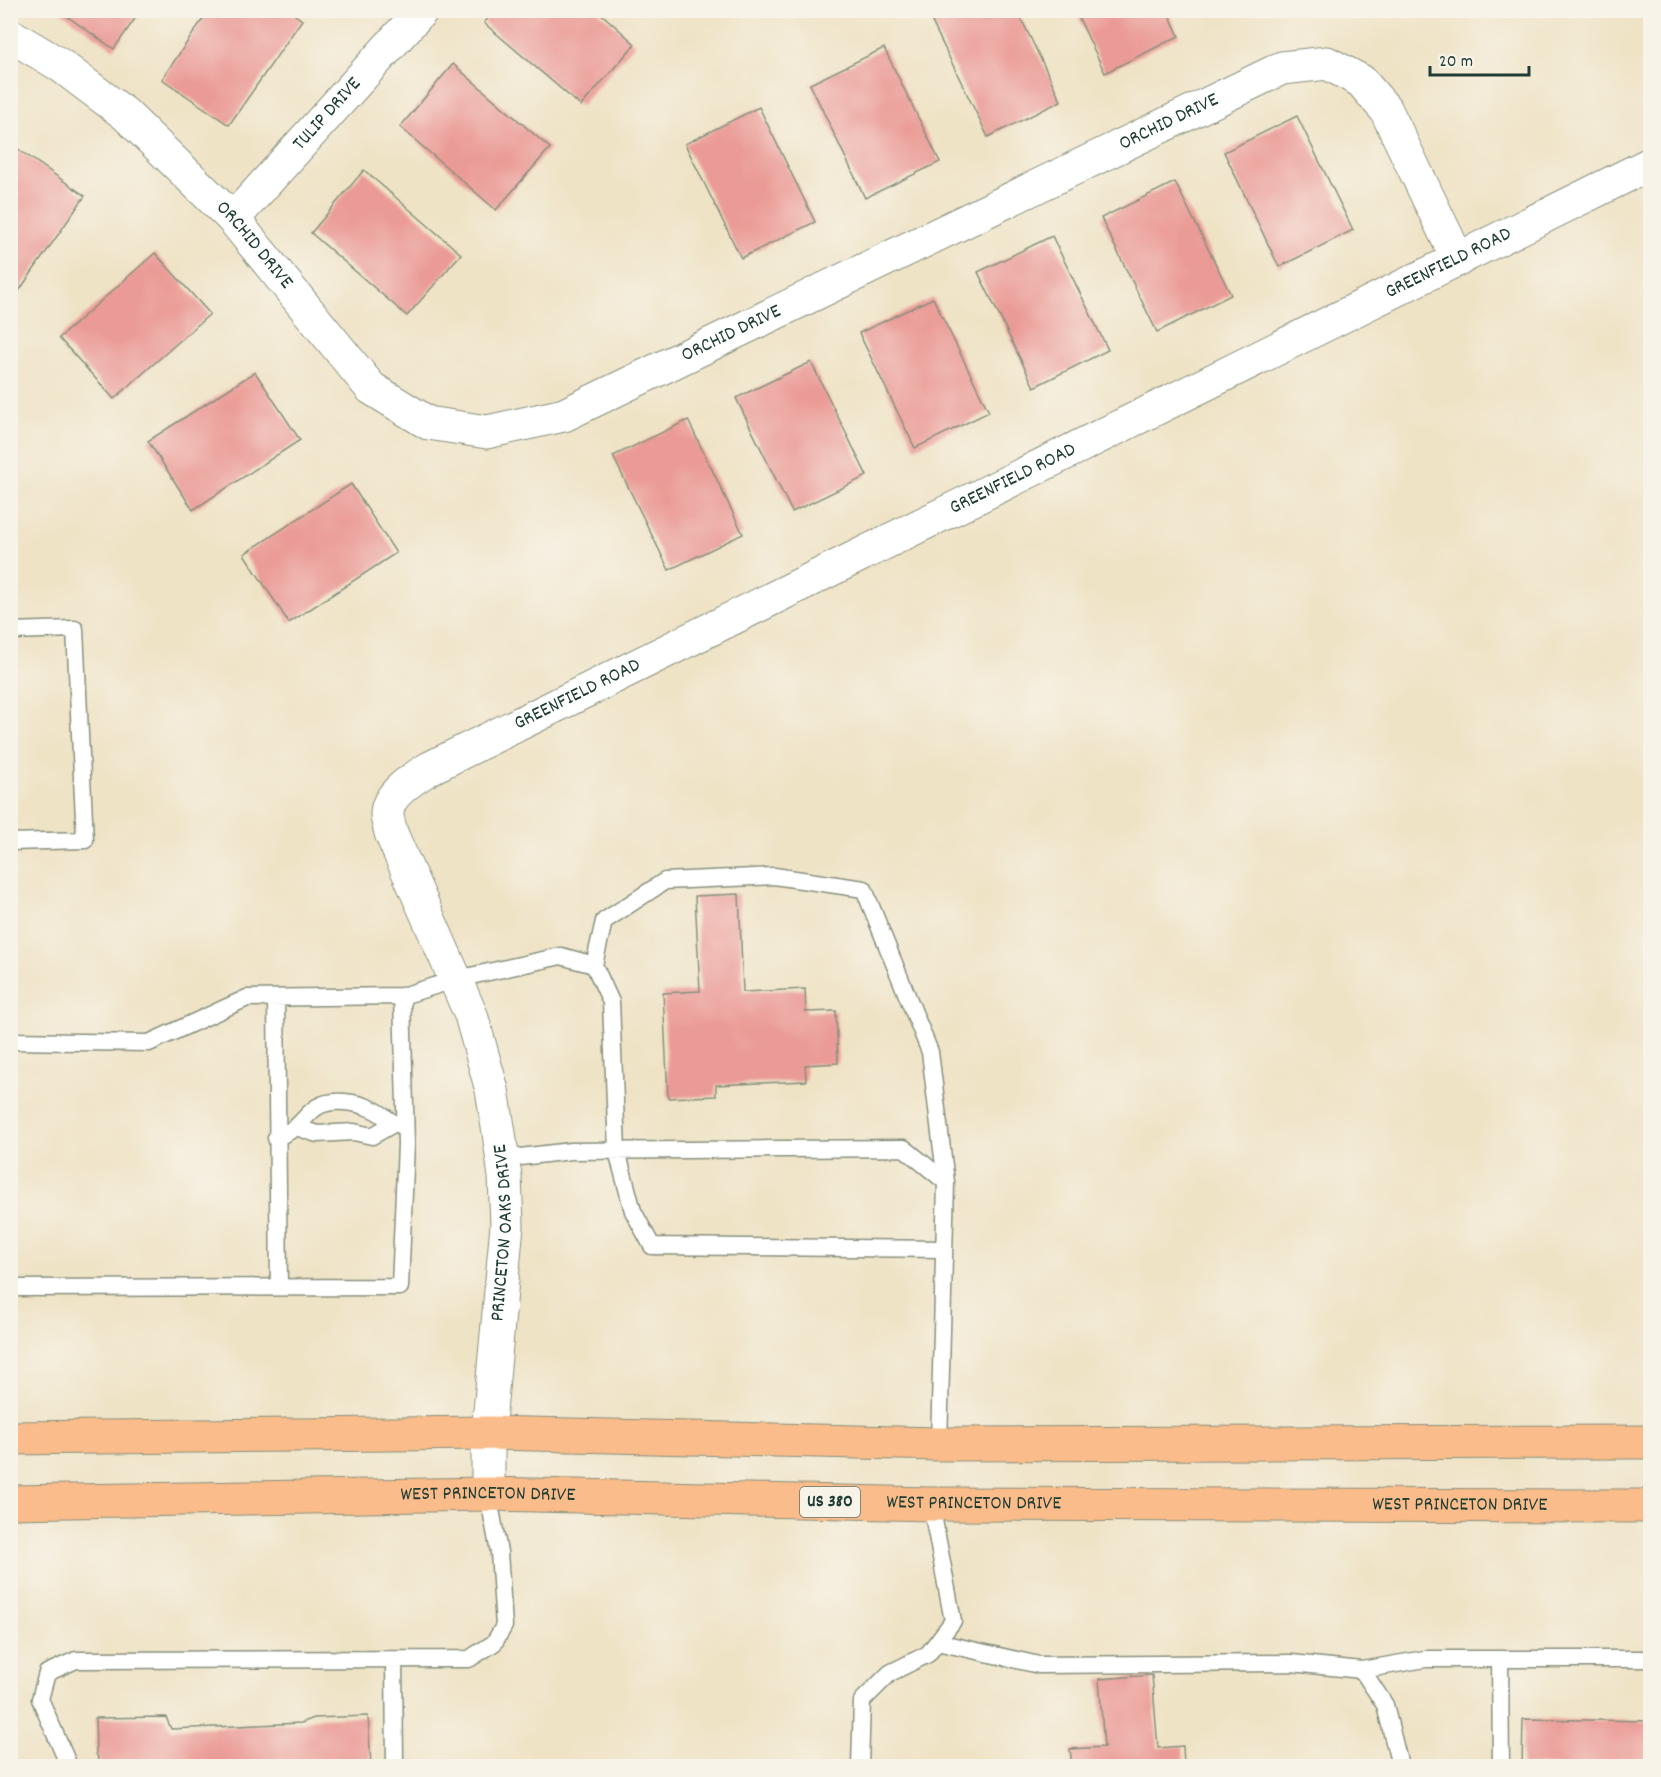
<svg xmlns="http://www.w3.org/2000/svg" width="1661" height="1777" viewBox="0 0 1661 1777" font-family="Dekko,sans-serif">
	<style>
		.building { fill: #eb9b97 }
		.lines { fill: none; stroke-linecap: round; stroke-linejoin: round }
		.service-casing { stroke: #87907d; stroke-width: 19 }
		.minor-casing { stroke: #87907d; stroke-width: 35 }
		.trunk-casing { stroke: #87907d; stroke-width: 35 }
		.service { stroke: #fff; stroke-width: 16 }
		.minor { stroke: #fff; stroke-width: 33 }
		.trunk { stroke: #f9bc8a; stroke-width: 33 }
		.labels { text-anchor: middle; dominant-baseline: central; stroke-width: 5; stroke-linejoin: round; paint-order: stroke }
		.shield { fill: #f7f3e8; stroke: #60746a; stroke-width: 1.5 }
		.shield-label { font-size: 18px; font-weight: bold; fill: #1f3d34 }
		.street-label { font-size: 20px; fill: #1f3d34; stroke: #f7f3e8 }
	</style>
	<rect width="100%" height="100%" fill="#f7f3e8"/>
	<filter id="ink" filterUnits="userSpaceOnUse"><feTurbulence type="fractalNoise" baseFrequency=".0167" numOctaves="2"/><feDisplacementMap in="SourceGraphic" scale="12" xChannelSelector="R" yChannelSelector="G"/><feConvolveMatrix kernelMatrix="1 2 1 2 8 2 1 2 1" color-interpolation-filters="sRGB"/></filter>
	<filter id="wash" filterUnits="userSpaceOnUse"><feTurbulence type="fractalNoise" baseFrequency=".008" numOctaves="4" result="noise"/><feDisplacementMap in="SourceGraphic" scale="24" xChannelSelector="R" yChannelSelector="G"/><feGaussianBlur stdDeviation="1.35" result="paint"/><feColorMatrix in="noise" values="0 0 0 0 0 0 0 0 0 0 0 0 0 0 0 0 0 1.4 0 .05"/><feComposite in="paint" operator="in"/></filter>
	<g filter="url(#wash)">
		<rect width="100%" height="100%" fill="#efe3c6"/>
		<g id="blocks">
			<path class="building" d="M58,10H141L114,49Z
				M209,10H288L302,20L229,125L162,79Z
				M495,10H597L635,44L581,106L484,23Z
				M955,10H1017L1061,101L988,137L932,22Z
				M1075,10H1167L1179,36L1105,73Z
				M884,48L940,162L865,198L810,84Z
				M453,64L550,148L496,210L400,127Z
				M759,107L815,222L741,258L685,144Z
				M1297,116L1353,230L1279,267L1224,152Z
				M18,149L85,196L12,301L10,299V160Z
				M364,170L461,254L407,316L311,233Z
				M1175,182L1231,295L1157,332L1101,218Z
				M1052,236L1108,350L1034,387L978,272Z
				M155,253L210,314L114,399L59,338Z
				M933,298L989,412L915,448L859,333Z
				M811,362L867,476L792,512L736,398Z
				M255,372L300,440L193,510L148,441Z
				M688,420L743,534L669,570L613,456Z
				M351,484L396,553L289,623L244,554Z
				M739,894L743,992L805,989L806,1012L836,1011L838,1063L805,1065L806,1081L716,1085V1096L668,1098L663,993L700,991L695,896Z
				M1152,1675L1158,1748L1183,1746L1184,1766H1072L1070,1749L1104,1747L1099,1679Z
				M368,1716L371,1766H101L96,1753L95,1718L166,1717L171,1729L301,1723L314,1718Z
				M1523,1719L1650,1721V1766H1522Z"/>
		</g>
	</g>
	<g filter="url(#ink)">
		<use href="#blocks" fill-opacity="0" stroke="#87907d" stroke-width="1.5"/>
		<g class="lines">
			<g class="service-casing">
				<path id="service" d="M10,631L75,629L85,840L10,842
					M594,965L604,921L665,881L774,876L864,889L930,1052L946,1182
					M402,996L457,979L561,956L594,965L611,1002L617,1151L633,1211L652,1246L944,1249
					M276,998L279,1286
					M10,1041L149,1043L247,998L402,996L406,1144L400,1287L10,1288
					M296,1127L317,1134L354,1132L372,1136L393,1124
					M276,1138C283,1134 292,1131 297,1126C304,1120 309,1112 317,1107C332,1098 357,1102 372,1109C387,1115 387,1124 405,1125
					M503,1159L571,1151L904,1148L946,1182L939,1444
					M937,1642L1039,1665L1291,1663L1362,1670L1385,1705L1400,1766
					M1500,1659L1501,1766
					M394,1660L395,1766
					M1362,1670L1425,1659H1650
					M69,1766L40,1699L47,1673L76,1660L469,1659L494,1643L504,1626L499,1552L488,1494
					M860,1766L862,1701L890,1673L928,1654L953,1621L931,1504"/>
			</g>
			<g class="minor-casing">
				<g id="minor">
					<path id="s1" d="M10,35L60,65L125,114L233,219L371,388L428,423L487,432L564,415L1282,68L1327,63L1361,81L1386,110L1458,260"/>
					<path id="s2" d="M233,219L422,10"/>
					<path id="s3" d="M488,1494V1433L507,1225L505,1177L499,1133L492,1090L471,1015L391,833C390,827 387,820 387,814C387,794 415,777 430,768L1650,164"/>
				</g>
			</g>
			<g class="trunk-casing">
				<g id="trunk">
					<path d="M10,1438L488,1433L939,1444L1650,1442"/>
					<path id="s4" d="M10,1502L488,1494L931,1504L1650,1506"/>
				</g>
			</g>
			<use href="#service" class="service"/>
			<use href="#minor" class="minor"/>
			<use href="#trunk" class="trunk"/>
		</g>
	</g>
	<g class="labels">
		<rect class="shield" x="800" y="1487" width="60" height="30" rx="4.5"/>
		<g class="shield-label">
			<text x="830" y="1502">US 380</text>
		</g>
		<g class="street-label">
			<text stroke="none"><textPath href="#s2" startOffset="141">TULIP DRIVE</textPath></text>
			<text stroke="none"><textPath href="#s1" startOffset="1386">ORCHID DRIVE</textPath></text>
			<text stroke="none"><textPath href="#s1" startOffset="324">ORCHID DRIVE</textPath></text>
			<text stroke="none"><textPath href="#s3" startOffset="1904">GREENFIELD ROAD</textPath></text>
			<text stroke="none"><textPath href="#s1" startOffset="900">ORCHID DRIVE</textPath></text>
			<text stroke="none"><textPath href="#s3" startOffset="1418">GREENFIELD ROAD</textPath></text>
			<text stroke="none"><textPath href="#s3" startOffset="932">GREENFIELD ROAD</textPath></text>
			<text stroke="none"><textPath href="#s3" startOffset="262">PRINCETON OAKS DRIVE</textPath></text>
			<text stroke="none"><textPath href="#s4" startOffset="478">WEST PRINCETON DRIVE</textPath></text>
			<text stroke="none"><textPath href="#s4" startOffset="964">WEST PRINCETON DRIVE</textPath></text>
			<text stroke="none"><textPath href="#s4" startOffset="1450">WEST PRINCETON DRIVE</textPath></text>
		</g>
	</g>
	<rect width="1661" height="1777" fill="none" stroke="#f7f3e8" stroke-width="36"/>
	<path d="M1430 66v9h99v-9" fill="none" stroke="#1f3d34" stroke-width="3"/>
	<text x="1439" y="66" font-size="18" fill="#1f3d34" stroke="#f7f3e8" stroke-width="4.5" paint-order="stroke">20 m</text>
</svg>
